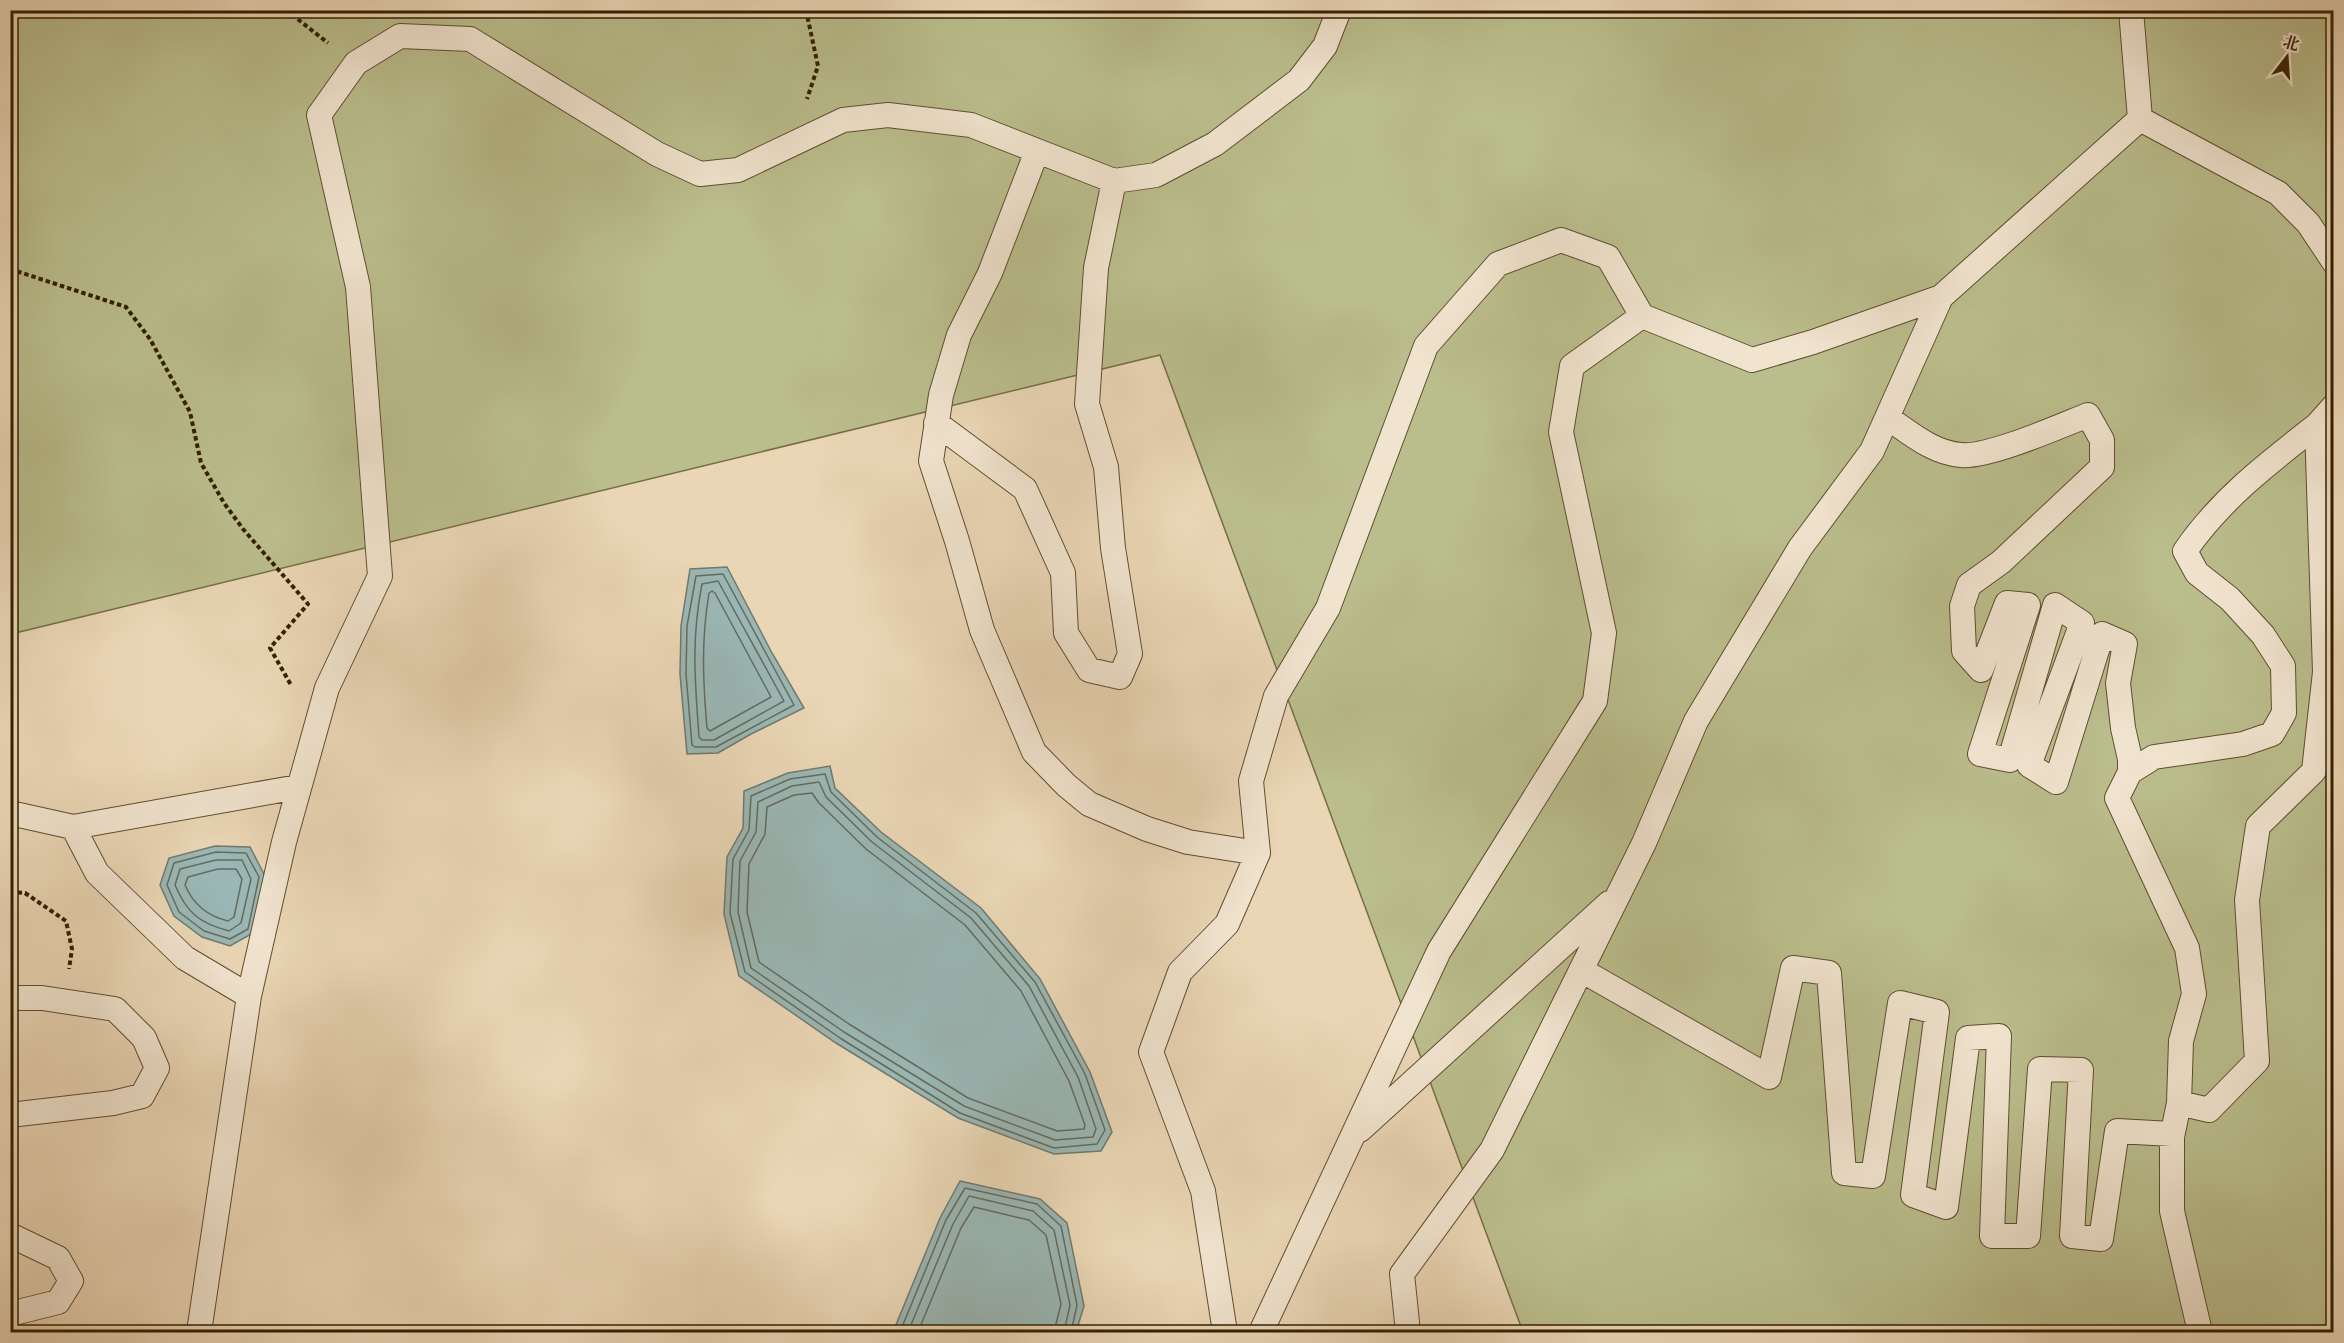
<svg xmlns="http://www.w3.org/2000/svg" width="2344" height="1343" viewBox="0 0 2344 1343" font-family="'Old Standard TT','Noto Serif SC',serif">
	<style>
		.green { fill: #babd8c; stroke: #766e47; stroke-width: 1.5 }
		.water { fill: #9ab7b5; stroke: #717a6d; stroke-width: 1.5 }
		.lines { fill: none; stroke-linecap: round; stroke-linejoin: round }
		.shore { stroke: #666b5c; stroke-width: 1.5 }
		.service-casing { stroke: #614d2f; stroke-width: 26 }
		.path { stroke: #331f02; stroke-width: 4; stroke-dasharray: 4.5 3; stroke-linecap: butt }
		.service { stroke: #f1e4cf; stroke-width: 24 }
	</style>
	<rect width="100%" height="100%" fill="#ead6b5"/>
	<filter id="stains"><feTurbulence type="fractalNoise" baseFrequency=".00333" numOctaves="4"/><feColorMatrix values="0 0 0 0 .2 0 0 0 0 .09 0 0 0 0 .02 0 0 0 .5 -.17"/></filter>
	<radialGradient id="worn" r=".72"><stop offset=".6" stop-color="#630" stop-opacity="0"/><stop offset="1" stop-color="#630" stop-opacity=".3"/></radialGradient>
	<path class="green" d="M10,11H2333V1332H1523L1160,355L11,634Z"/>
	<path class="water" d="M727,567L772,653L804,708L751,734L718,753L687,754L680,674L681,626L690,569Z
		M830,766L835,788L881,832L981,908L1040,979L1090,1072L1112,1132L1101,1151L1054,1154L958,1118L836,1043L739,976L724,914L727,857L743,828L744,791L788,773Z
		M215,846L250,847L265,876L253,933L230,946L202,937L174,916L160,885L169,858Z
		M960,1181L1040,1199L1067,1223L1084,1306L1076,1332H893L940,1218Z"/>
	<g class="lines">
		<path class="shore" d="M723,574L794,705L716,747H695L692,745L686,674L687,626L696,576Z
			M718,581L784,701L714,740H702L699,737C695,681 691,640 702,584Z
			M712,591L715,593L771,697L710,731L707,728C703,681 701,641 709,593Z
			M825,774L831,792L877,837L976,913L1035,982L1085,1074L1105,1130L1097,1144L1054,1148L960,1113L840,1038L745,972L730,913L733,859L749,830L751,796L790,779Z
			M819,782L826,797L872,842L971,918L1029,986L1078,1077L1096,1129L1093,1137L1055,1140L964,1106L844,1032L751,968L738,912L740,861L756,832L758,802L792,786Z
			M812,793L819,803L866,849L965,925L1021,991L1069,1081L1085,1125L1084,1129L1057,1131L968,1098L849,1024L759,962L747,912L749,864L765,834L767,807L794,795Z
			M216,852L246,853L259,877L248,929L230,939L204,931L179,912L167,885L174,863Z
			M216,860H242L251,879L241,923L229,931C199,923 187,913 175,885L180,869Z
			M218,869H236L242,879L234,917L228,921C207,916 193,904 185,885L188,877Z
			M900,1332L946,1220L965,1188L1037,1204L1061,1226L1077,1305L1071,1332
			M908,1332L953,1224L969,1196L1033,1211L1054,1230L1070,1305L1064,1332
			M918,1332L961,1228L974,1207L1029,1220L1046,1235L1061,1304L1054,1332"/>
		<g class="service-casing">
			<path id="service" d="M2131,10L2140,119
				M2140,119L2278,193L2308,223L2334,262
				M1037,151L990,273L959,335L941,395L931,461L957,541L982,630L1034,752L1066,785L1089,804L1147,829L1188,842L1258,853
				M1888,418C1910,433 1933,453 1961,455C1988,458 2060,426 2088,415L2102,440V467L2001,562L1969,585L1962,606L1964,651L1981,670L2007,603L2028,605L1980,754L2010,760L2055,605L2082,623L2029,765L2056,782L2102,634L2125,644L2118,683L2123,728L2130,759V772
				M936,423L1025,489L1063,573L1066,633L1089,670L1120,677L1130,654L1113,548L1106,467L1087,404L1096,268L1114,181
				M10,813L73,827
				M1581,970L1769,1077L1793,968L1829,973L1844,1173L1873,1176L1900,1003L1937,1012L1913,1195L1946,1207L1968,1038L1999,1036L1992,1236H2028L2040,1069L2081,1070L2072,1236L2101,1239L2117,1131L2172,1134
				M249,996L185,958L97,873L73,827L298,787
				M10,998H42L115,1009L144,1038L157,1068L142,1096L113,1103L10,1115
				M2179,1103L2209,1110L2257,1061L2247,900L2258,826L2314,771L2325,672L2317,425L2334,406
				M1360,1130L1609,903
				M10,1235L58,1258L71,1281L58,1302L10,1314
				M199,1332L249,996L284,842L327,688L380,576L358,287L319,115L356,63L400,36L470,39L657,154L700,174L738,170L843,120L888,115L971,125L1114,181L1156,175L1215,144L1299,80L1325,46L1339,10
				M1225,1332L1203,1191L1151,1052L1180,972L1227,924L1258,853L1251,781L1276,696L1328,608L1426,346L1498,264L1561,240L1608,257L1642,316L1752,360L1813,342L1941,297L2140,119
				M1261,1332L1439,951L1595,701L1604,633L1561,432L1572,366L1642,316
				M1408,1332L1402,1274L1492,1150L1644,843L1696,721L1800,548L1872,451L1941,297
				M2200,1332L2172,1211V1137L2179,1103L2181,1041L2194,994L2187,948L2117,798L2130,772L2154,757L2243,744L2272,734L2284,713L2283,666L2263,635L2230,599L2197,573L2185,551C2220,500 2268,463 2317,425"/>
		</g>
		<path class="path" d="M286,10L328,43
			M806,10L818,66L807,99
			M10,269L126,307L150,339L190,412L201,463L224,503L243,529L308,604L270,648L291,685
			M10,892L25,893L66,921L72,949L69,969"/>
		<use href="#service" class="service"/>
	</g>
	<rect width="2344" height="1343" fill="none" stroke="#ead6b5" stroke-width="36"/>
	<rect x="12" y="12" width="2320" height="1319" fill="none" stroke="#331f02" stroke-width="3"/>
	<rect x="18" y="18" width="2308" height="1307" fill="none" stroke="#331f02" stroke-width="1.5"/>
	<g transform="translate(2287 57) rotate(17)" stroke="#f1e4cf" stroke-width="4.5" paint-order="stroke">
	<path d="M0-4.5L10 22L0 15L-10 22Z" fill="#331f02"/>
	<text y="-9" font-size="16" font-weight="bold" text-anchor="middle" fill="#331f02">北</text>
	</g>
	<rect width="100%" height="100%" filter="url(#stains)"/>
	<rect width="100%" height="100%" fill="url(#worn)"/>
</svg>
